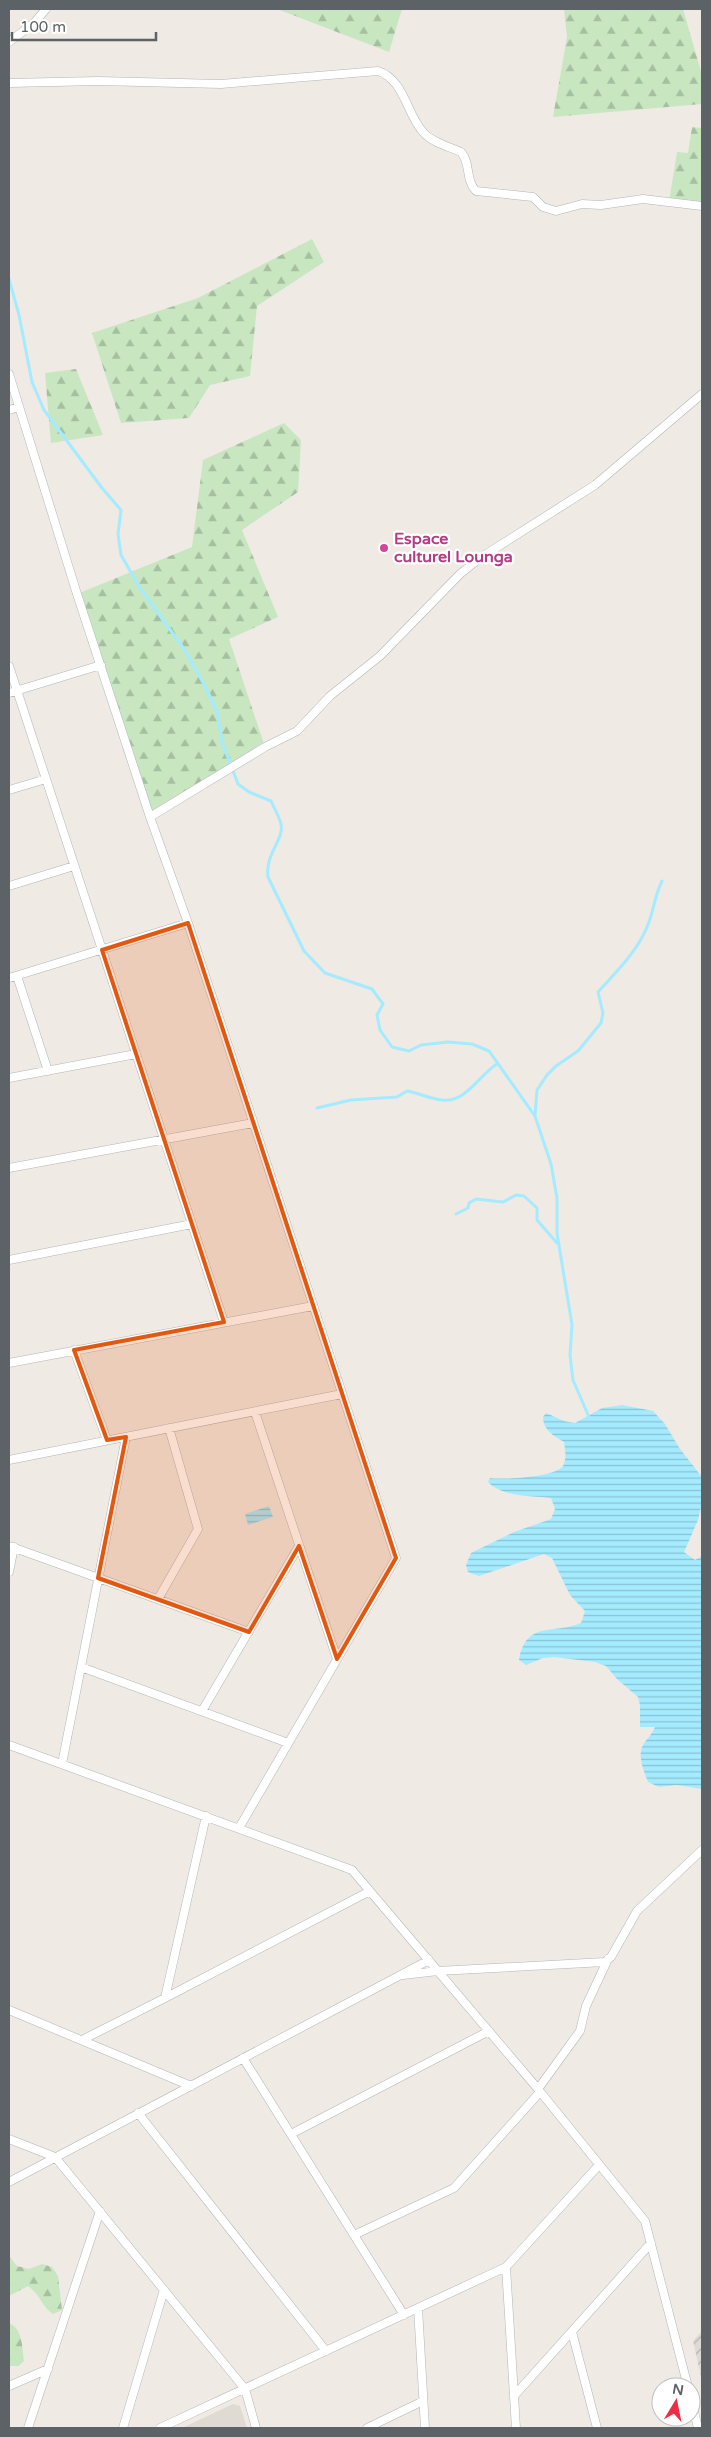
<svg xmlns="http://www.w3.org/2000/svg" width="711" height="2437" viewBox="0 0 711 2437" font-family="'Varela Round',sans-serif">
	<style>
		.industrial { fill: url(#industrial-furrows) }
		.education { fill: #dfdad2 }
		.forest { fill: url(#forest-firs) }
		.water { fill: url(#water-rules) }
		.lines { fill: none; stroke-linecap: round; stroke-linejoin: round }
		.stream { stroke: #a4ebff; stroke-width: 3 }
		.minor-casing { stroke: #b2b6b9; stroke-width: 9 }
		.minor { stroke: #fff; stroke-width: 8 }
		.marked { fill: #e15910; fill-opacity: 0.2; stroke: #e15910; stroke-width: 4; stroke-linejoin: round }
		.hotel-dot { fill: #d1479c; stroke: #fff; stroke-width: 2 }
		.labels { text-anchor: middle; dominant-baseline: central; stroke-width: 4.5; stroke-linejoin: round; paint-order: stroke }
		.hotel-label { font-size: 16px; font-weight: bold; fill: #b23c85; stroke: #fff; text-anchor: start }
	</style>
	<defs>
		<pattern id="industrial-furrows" width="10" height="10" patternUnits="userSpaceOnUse" patternTransform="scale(1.25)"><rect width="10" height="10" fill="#dedad6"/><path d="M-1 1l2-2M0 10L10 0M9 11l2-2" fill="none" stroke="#b7b4b1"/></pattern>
		<pattern id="forest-firs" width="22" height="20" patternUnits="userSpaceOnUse" patternTransform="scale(1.25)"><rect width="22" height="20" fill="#c8e7c0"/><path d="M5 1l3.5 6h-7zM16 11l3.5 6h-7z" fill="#a6bfa0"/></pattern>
		<pattern id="water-rules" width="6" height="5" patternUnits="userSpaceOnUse" patternTransform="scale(1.25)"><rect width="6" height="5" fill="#a4ebff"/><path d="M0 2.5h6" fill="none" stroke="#89c2d2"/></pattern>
	</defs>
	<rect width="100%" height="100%" fill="#efeae4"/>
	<path class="industrial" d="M702,2331V2381L693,2341Z"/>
	<path class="education" d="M233,2404L240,2406L247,2428H182Z"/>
	<path class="forest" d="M277,9H402L389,52Z
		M564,9H683L702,75V104L553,117L567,37Z
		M692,127L702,128V206L669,202L677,152L688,153Z
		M312,239L324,262L257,306L250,376L210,385L189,418L121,423L92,333L198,298Z
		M76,369L103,435L51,443L45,373Z
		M284,423L301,440L298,492L242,530L278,617L229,639L265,747L150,817L77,594L192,547L203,460Z
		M9,2256L17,2266L29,2269L42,2264L52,2267L58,2276L62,2310L53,2314C40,2305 42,2296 28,2286L9,2296Z
		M9,2323C23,2329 22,2347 24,2361L18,2366H9Z"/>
	<path class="water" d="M622,1405L653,1411L665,1424L680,1449L702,1477V1503L698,1520L684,1552L695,1560L702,1556V1789L677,1785L659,1787L648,1782C644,1771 638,1758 642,1747C645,1740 652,1735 655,1727H640V1705L638,1697L617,1679L606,1666L595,1662L554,1657L543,1658L526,1665L519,1660C526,1620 553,1635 581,1623L585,1611L570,1595L552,1558L544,1554L479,1576L468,1572L466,1565L471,1553L514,1532L551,1519L555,1509L551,1498C532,1496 502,1497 488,1482L490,1478C503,1480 556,1477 563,1466C567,1459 565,1449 564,1442C554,1436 543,1430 543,1417L546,1413L564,1421L575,1423L602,1408Z
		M269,1506L273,1517L248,1525L245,1514Z"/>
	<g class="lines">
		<path class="stream" d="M9,279L19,315L32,382L44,410L102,488L121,510L118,534L121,555L140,588L184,649L205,686L217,711L222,742L238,784L249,792L271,801C274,808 279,816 281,824C284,841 265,853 268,877L304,951L325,973L372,989L383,1004L377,1015L380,1030L392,1047L409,1051L421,1045L448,1042L472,1044L489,1051L535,1116L551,1164L557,1198V1233L572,1325L570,1355L573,1380L589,1417
			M317,1108L351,1100L397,1097L407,1091C419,1093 430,1099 442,1100C466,1103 479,1075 497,1064
			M535,1116L537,1090L547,1075L556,1066L578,1051L601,1023L603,1013L598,992C618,970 639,950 649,922C654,908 655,895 662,881
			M456,1214L468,1208L469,1203L476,1199L503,1202L516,1195L524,1196L537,1208V1220L557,1243"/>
		<g class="minor-casing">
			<path id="minor" d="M9,42L34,23L46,9
				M9,83L98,81L221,84L378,71C404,79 407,115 423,132C431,142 450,147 461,152C471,163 465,180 476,191L533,197L543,207L556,211L582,204L601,205L643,199L702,206
				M9,374L77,594L150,817L188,923L396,1558L239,1828
				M9,410L19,407
				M9,666L224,1322
				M9,693L101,665
				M9,790L46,779
				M150,817L265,747L297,731L330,696L380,656L460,574L480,558L595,485L702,394
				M9,886L74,866
				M17,976L48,1071
				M9,978L188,923
				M9,1078L136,1054
				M9,1168L253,1123
				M9,1260L192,1224
				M74,1350L107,1440
				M9,1363L313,1306
				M255,1412L337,1659
				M9,1460L342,1394
				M9,1546L249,1632
				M9,1572L14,1547
				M158,1599L198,1529L169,1428
				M81,1667L288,1743
				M202,1711L299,1546
				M9,1745L352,1870L538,2089L645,2221L688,2387
				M62,1764L126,1437
				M403,1975L438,1971L605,1962L611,1957L637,1911L702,1850
				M165,1998L370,1891
				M9,2010L191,2086
				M82,2040L165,1998L206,1816
				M243,2058L404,2315
				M538,2089L580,2031L586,2006L608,1959
				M138,2113L326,2351
				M291,2134L489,2031
				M9,2139L55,2157L245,2389L256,2428
				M9,2182L429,1960
				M354,2235L454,2188L540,2092
				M506,2267L516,2428
				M418,2308L425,2428
				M572,2332L597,2428
				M9,2386L48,2369
				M514,2396L651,2243
				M691,2399L698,2428
				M28,2428L100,2211
				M123,2428L164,2290
				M160,2428L506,2267L599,2165
				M367,2428L423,2401"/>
		</g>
		<use href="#minor" class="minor"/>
	</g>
	<path class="marked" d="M188,923L396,1558L337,1659L299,1546L249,1632L98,1578L126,1437L107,1440L74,1350L224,1322L102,950Z"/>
	<circle class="hotel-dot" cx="384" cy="548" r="5"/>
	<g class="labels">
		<g class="hotel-label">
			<text x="394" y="539">Espace<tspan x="394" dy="18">culturel Lounga</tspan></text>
		</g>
	</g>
	<rect width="711" height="2437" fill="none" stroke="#5c6265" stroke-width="20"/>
	<g transform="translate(676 2402) rotate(10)"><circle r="24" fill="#ffffff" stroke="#bec0c1"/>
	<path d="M0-4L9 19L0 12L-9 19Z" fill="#ed2c45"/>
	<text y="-8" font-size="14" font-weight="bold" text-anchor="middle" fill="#5c6265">N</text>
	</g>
	<path d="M12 32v8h144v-8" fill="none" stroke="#5c6265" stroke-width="2.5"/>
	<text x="20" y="32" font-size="15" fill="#5c6265" stroke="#ffffff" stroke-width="4" paint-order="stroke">100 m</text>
</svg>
